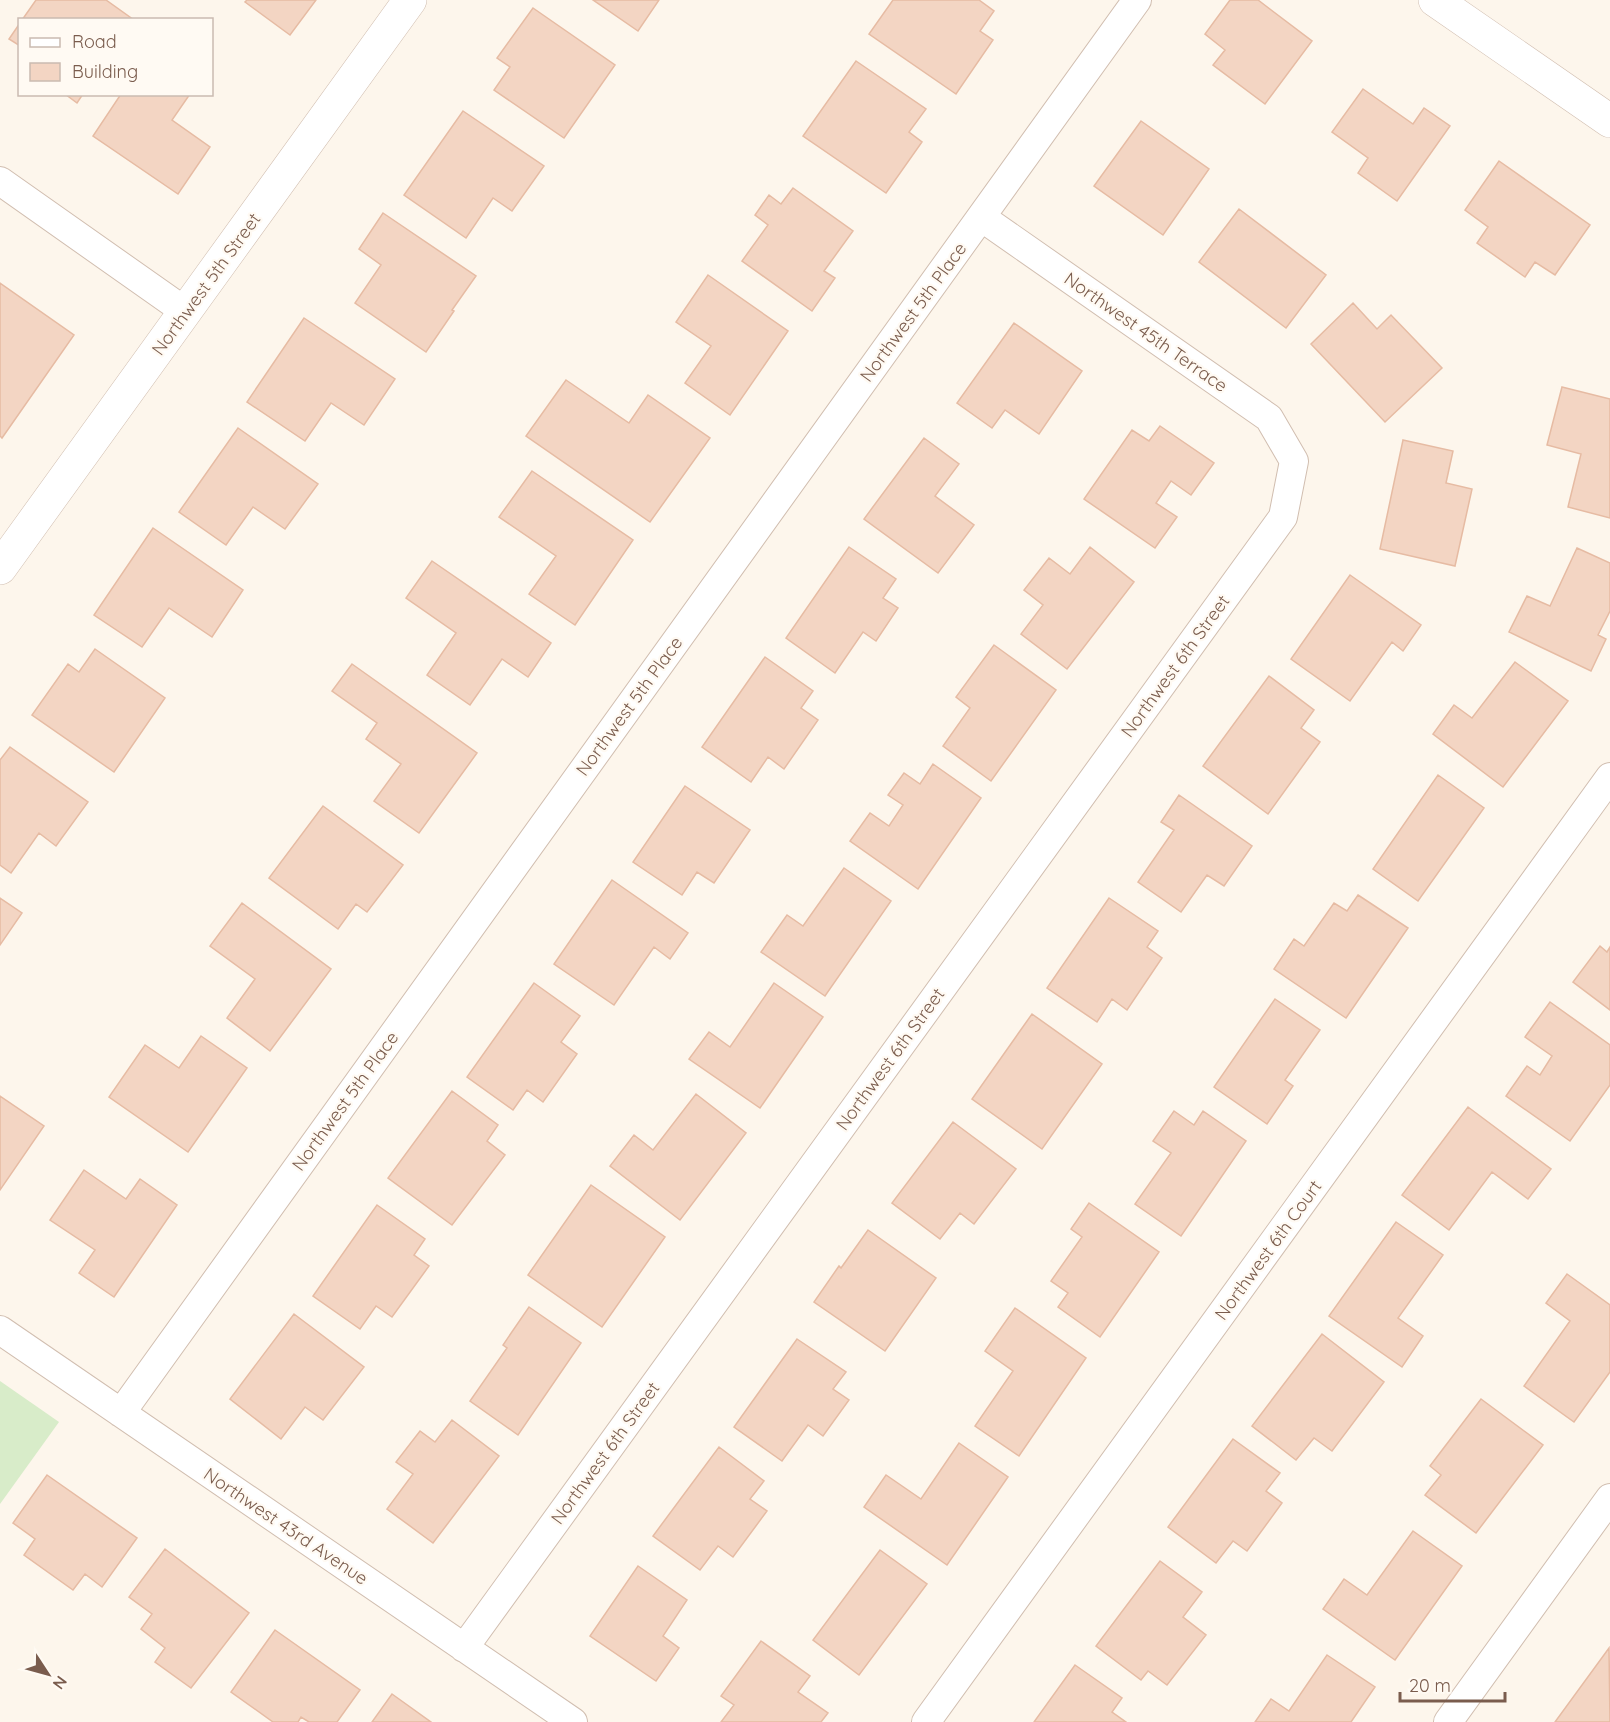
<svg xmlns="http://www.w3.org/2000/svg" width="1610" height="1722" viewBox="0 0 1610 1722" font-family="Quicksand,sans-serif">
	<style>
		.green { fill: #d8ecc9 }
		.building { fill: #f3d5c3; stroke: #e6bba3; stroke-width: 1.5 }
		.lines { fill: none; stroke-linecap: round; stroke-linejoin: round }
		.minor-casing { stroke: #d1beb0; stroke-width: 30 }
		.tertiary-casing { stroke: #d1beb0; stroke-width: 34 }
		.minor { stroke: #fff; stroke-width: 28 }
		.tertiary { stroke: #fff; stroke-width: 33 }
		.labels { text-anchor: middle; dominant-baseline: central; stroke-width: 4.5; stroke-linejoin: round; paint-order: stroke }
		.street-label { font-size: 18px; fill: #7a5c4d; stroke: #fffaf3 }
	</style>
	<rect width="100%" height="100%" fill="#fdf6ec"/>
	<path class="green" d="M0,1381L59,1422L0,1504Z"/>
	<path class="building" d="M36,0H106L134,20H22Z
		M247,0H316L290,35L245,2Z
		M593,0H659L638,31Z
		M893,0H979L994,11L980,31L993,40L956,94L869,34Z
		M1230,0H1258L1312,41L1265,104L1213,65L1225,50L1205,34Z
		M533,8L615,65L564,138L494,90L510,67L497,58Z
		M20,23V46L9,39Z
		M856,61L926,109L909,132L922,142L886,193L803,136Z
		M1363,89L1413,124L1424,108L1450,126L1397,201L1358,173L1368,158L1332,132Z
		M65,94H83L77,103Z
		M121,94H190L172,120L210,147L178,194L93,136Z
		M463,111L544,166L512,211L493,198L466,238L404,195Z
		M1141,121L1209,169L1163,235L1094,186Z
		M1499,161L1590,225L1555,275L1535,262L1525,277L1477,243L1488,227L1465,210Z
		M793,188L853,231L824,271L835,278L812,311L742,261L768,225L755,215L769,195L781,204Z
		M1239,209L1326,275L1286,328L1199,262Z
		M383,213L476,276L452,310L454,311L426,352L355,303L381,265L359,249Z
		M708,275L788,331L730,415L685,383L711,346L676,322Z
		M0,283L74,335L2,438L0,436Z
		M1353,303L1377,329L1391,315L1442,368L1385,422L1311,344Z
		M304,318L395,379L364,425L331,403L305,441L247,402Z
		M1014,323L1082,371L1039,434L1005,410L992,428L957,403Z
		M566,380L629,423L648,395L710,438L650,522L526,436Z
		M1562,387L1610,399V518L1568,507L1581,454L1547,445Z
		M1160,426L1214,463L1191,495L1171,481L1156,503L1177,517L1155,548L1084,499L1132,430L1149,441Z
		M238,428L318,484L285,529L253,507L226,545L179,512Z
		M924,438L959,464L935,496L974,525L938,573L864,519Z
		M1403,440L1453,451L1446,483L1472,489L1455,566L1380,549Z
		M532,471L633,540L575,625L529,594L556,556L499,517Z
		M153,528L243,590L212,637L169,608L142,647L94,615Z
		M849,547L896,579L883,598L898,608L876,641L863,632L835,673L786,638Z
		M1090,547L1134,582L1067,669L1021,634L1043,605L1024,590L1049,558L1070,574Z
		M1577,548L1610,563V611L1598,635L1606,639L1591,671L1509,632L1527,596L1550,606Z
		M432,561L551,643L528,677L502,659L470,705L427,675L456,633L406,598Z
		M1350,575L1421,625L1403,651L1392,642L1350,701L1291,659Z
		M994,645L1056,690L991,781L943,746L970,708L956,697Z
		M95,649L165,698L114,772L32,715L68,664L79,672Z
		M765,657L813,691L801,708L818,720L784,769L768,757L751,782L702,747Z
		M1515,662L1568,701L1503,787L1433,734L1454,705L1472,718Z
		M352,664L477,753L419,833L374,801L401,764L366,739L377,723L332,691Z
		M1269,676L1314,710L1301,728L1320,742L1268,814L1203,766Z
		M10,747L88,802L56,846L39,833L11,873L0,865V760Z
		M933,764L981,798L918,889L850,841L870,813L889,826L903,805L888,795L904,773L920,784Z
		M1438,775L1484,808L1418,901L1373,869Z
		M685,786L750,830L714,883L697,872L682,895L633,862Z
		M1179,795L1252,846L1224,886L1207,875L1181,912L1138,882L1174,830L1161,822Z
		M323,806L403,865L367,912L356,904L338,929L269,878Z
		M844,868L891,901L825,996L761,952L787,915L803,926Z
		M612,880L688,933L670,959L654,947L614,1005L554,964Z
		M1358,895L1408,928L1346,1018L1274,969L1294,939L1304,946L1334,903L1347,911Z
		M0,898L22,913L0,945Z
		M1109,898L1158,931L1147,947L1162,958L1127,1010L1112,999L1097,1022L1047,988Z
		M242,903L331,969L270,1051L227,1018L255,979L210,946Z
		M1600,946L1607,952L1610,947V1010L1573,982Z
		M534,983L580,1016L561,1042L577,1054L543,1102L527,1090L513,1110L467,1077Z
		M774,983L823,1017L760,1108L689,1059L709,1032L730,1047Z
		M1275,999L1320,1030L1285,1080L1293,1086L1267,1124L1214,1087Z
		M1550,1002L1610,1045V1085L1570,1141L1506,1096L1527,1066L1540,1075L1552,1056L1525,1037Z
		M1032,1014L1102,1064L1042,1149L972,1099Z
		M201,1036L247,1068L188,1152L109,1097L145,1045L179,1068Z
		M452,1091L498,1125L487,1141L505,1155L452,1225L388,1178Z
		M696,1094L746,1133L680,1220L610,1166L634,1135L653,1150Z
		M0,1096L44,1126L0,1190Z
		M1468,1107L1551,1169L1528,1199L1492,1172L1449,1230L1402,1195Z
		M1174,1111L1194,1125L1203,1111L1246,1141L1181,1236L1135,1204L1171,1153L1153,1141Z
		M953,1122L1016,1169L974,1224L960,1213L940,1239L892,1203Z
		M84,1170L126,1199L140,1179L177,1205L114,1297L79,1273L95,1250L50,1220Z
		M591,1185L665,1237L602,1327L528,1275Z
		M1089,1203L1159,1252L1100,1337L1058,1307L1068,1293L1051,1281L1082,1237L1071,1229Z
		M377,1205L425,1239L414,1255L429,1266L392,1317L376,1306L360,1329L313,1296Z
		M1396,1222L1443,1255L1398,1318L1423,1336L1402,1367L1329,1316Z
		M868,1230L936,1278L885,1351L814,1302L839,1266L841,1268Z
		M1567,1274L1610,1305V1372L1574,1422L1524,1386L1570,1321L1546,1303Z
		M529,1307L581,1343L518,1435L470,1401L507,1348L503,1345Z
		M1015,1308L1086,1358L1019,1456L975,1426L1013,1371L985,1351Z
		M294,1314L364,1367L323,1420L305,1407L281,1439L230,1399Z
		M1322,1334L1384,1382L1332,1451L1314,1438L1296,1460L1252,1426Z
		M797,1339L846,1372L833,1389L849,1400L823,1436L808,1425L782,1461L734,1427Z
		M1481,1399L1543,1445L1476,1533L1425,1495L1441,1475L1430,1466Z
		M452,1420L499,1456L433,1543L387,1509L413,1474L396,1462L420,1431L435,1442Z
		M1233,1439L1280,1473L1266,1491L1282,1503L1247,1551L1233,1541L1216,1563L1168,1527Z
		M959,1443L1008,1477L947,1565L864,1507L886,1475L921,1499Z
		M719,1447L764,1481L750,1499L767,1511L733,1557L718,1546L700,1570L653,1536Z
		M47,1475L137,1538L102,1587L85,1574L73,1590L24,1555L35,1539L13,1523Z
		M1413,1531L1462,1566L1395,1660L1323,1609L1344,1579L1367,1595Z
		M165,1549L249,1613L191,1688L155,1662L165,1648L141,1629L152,1614L129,1597Z
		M880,1550L927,1584L859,1675L813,1640Z
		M1160,1561L1202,1592L1183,1617L1206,1635L1167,1685L1148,1671L1141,1680L1096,1646Z
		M638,1566L687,1600L663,1636L679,1648L656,1681L590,1636Z
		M275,1630L360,1690L337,1722H309L301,1717L298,1722H273L231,1692Z
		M761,1641L810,1676L798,1692L828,1713L821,1722H721L734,1705L721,1696Z
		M1609,1648L1610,1722H1555Z
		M1327,1655L1375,1687L1351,1722H1255L1271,1699L1289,1711Z
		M1075,1665L1122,1698L1112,1712L1126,1722H1034Z
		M392,1694L431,1722H372Z"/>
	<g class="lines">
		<g class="minor-casing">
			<path id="minor" d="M0,181L186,312
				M0,1330L573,1722
				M121,1413L1137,0
				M464,1648L1283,517L1294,461L1269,418L981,217
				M926,1722L1610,777
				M1448,1722L1610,1498"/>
		</g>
		<g class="tertiary-casing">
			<path id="tertiary" d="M1435,0L1610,121
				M0,568L410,0"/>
		</g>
		<use href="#minor" class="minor"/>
		<use href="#tertiary" class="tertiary"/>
	</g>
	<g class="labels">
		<g class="street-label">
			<text transform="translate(206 284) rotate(-54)">Northwest 5th Street</text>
			<text transform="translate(913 312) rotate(-54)">Northwest 5th Place</text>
			<text transform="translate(1146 332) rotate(35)">Northwest 45th Terrace</text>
			<text transform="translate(1175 666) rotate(-54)">Northwest 6th Street</text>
			<text transform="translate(629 706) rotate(-54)">Northwest 5th Place</text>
			<text transform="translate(890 1059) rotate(-54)">Northwest 6th Street</text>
			<text transform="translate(345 1101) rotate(-54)">Northwest 5th Place</text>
			<text transform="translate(1268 1250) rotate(-54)">Northwest 6th Court</text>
			<text transform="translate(605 1453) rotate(-54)">Northwest 6th Street</text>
			<text transform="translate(286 1526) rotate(34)">Northwest 43rd Avenue</text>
		</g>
	</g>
	<rect x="18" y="18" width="195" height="78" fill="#fffaf3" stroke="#cabbb1" stroke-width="1.5"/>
	<rect x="30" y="38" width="30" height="9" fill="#ffffff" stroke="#cabbb1" stroke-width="1.5"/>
	<text x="72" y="48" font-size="18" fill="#7a5c4d">Road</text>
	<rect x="30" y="63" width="30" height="18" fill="#f3d5c3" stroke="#cabbb1" stroke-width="1.5"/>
	<text x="72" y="78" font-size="18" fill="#7a5c4d">Building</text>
	<g transform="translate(48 1674) rotate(126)" stroke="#fffaf3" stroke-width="4.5" paint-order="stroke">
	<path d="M0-4.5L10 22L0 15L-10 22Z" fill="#7a5c4d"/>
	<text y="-9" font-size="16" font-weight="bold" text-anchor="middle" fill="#7a5c4d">N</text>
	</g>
	<path d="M1400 1692v9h105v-9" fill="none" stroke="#7a5c4d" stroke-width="3"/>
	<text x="1409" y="1692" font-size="18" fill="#7a5c4d" stroke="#fffaf3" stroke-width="4.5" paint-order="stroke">20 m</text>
</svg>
